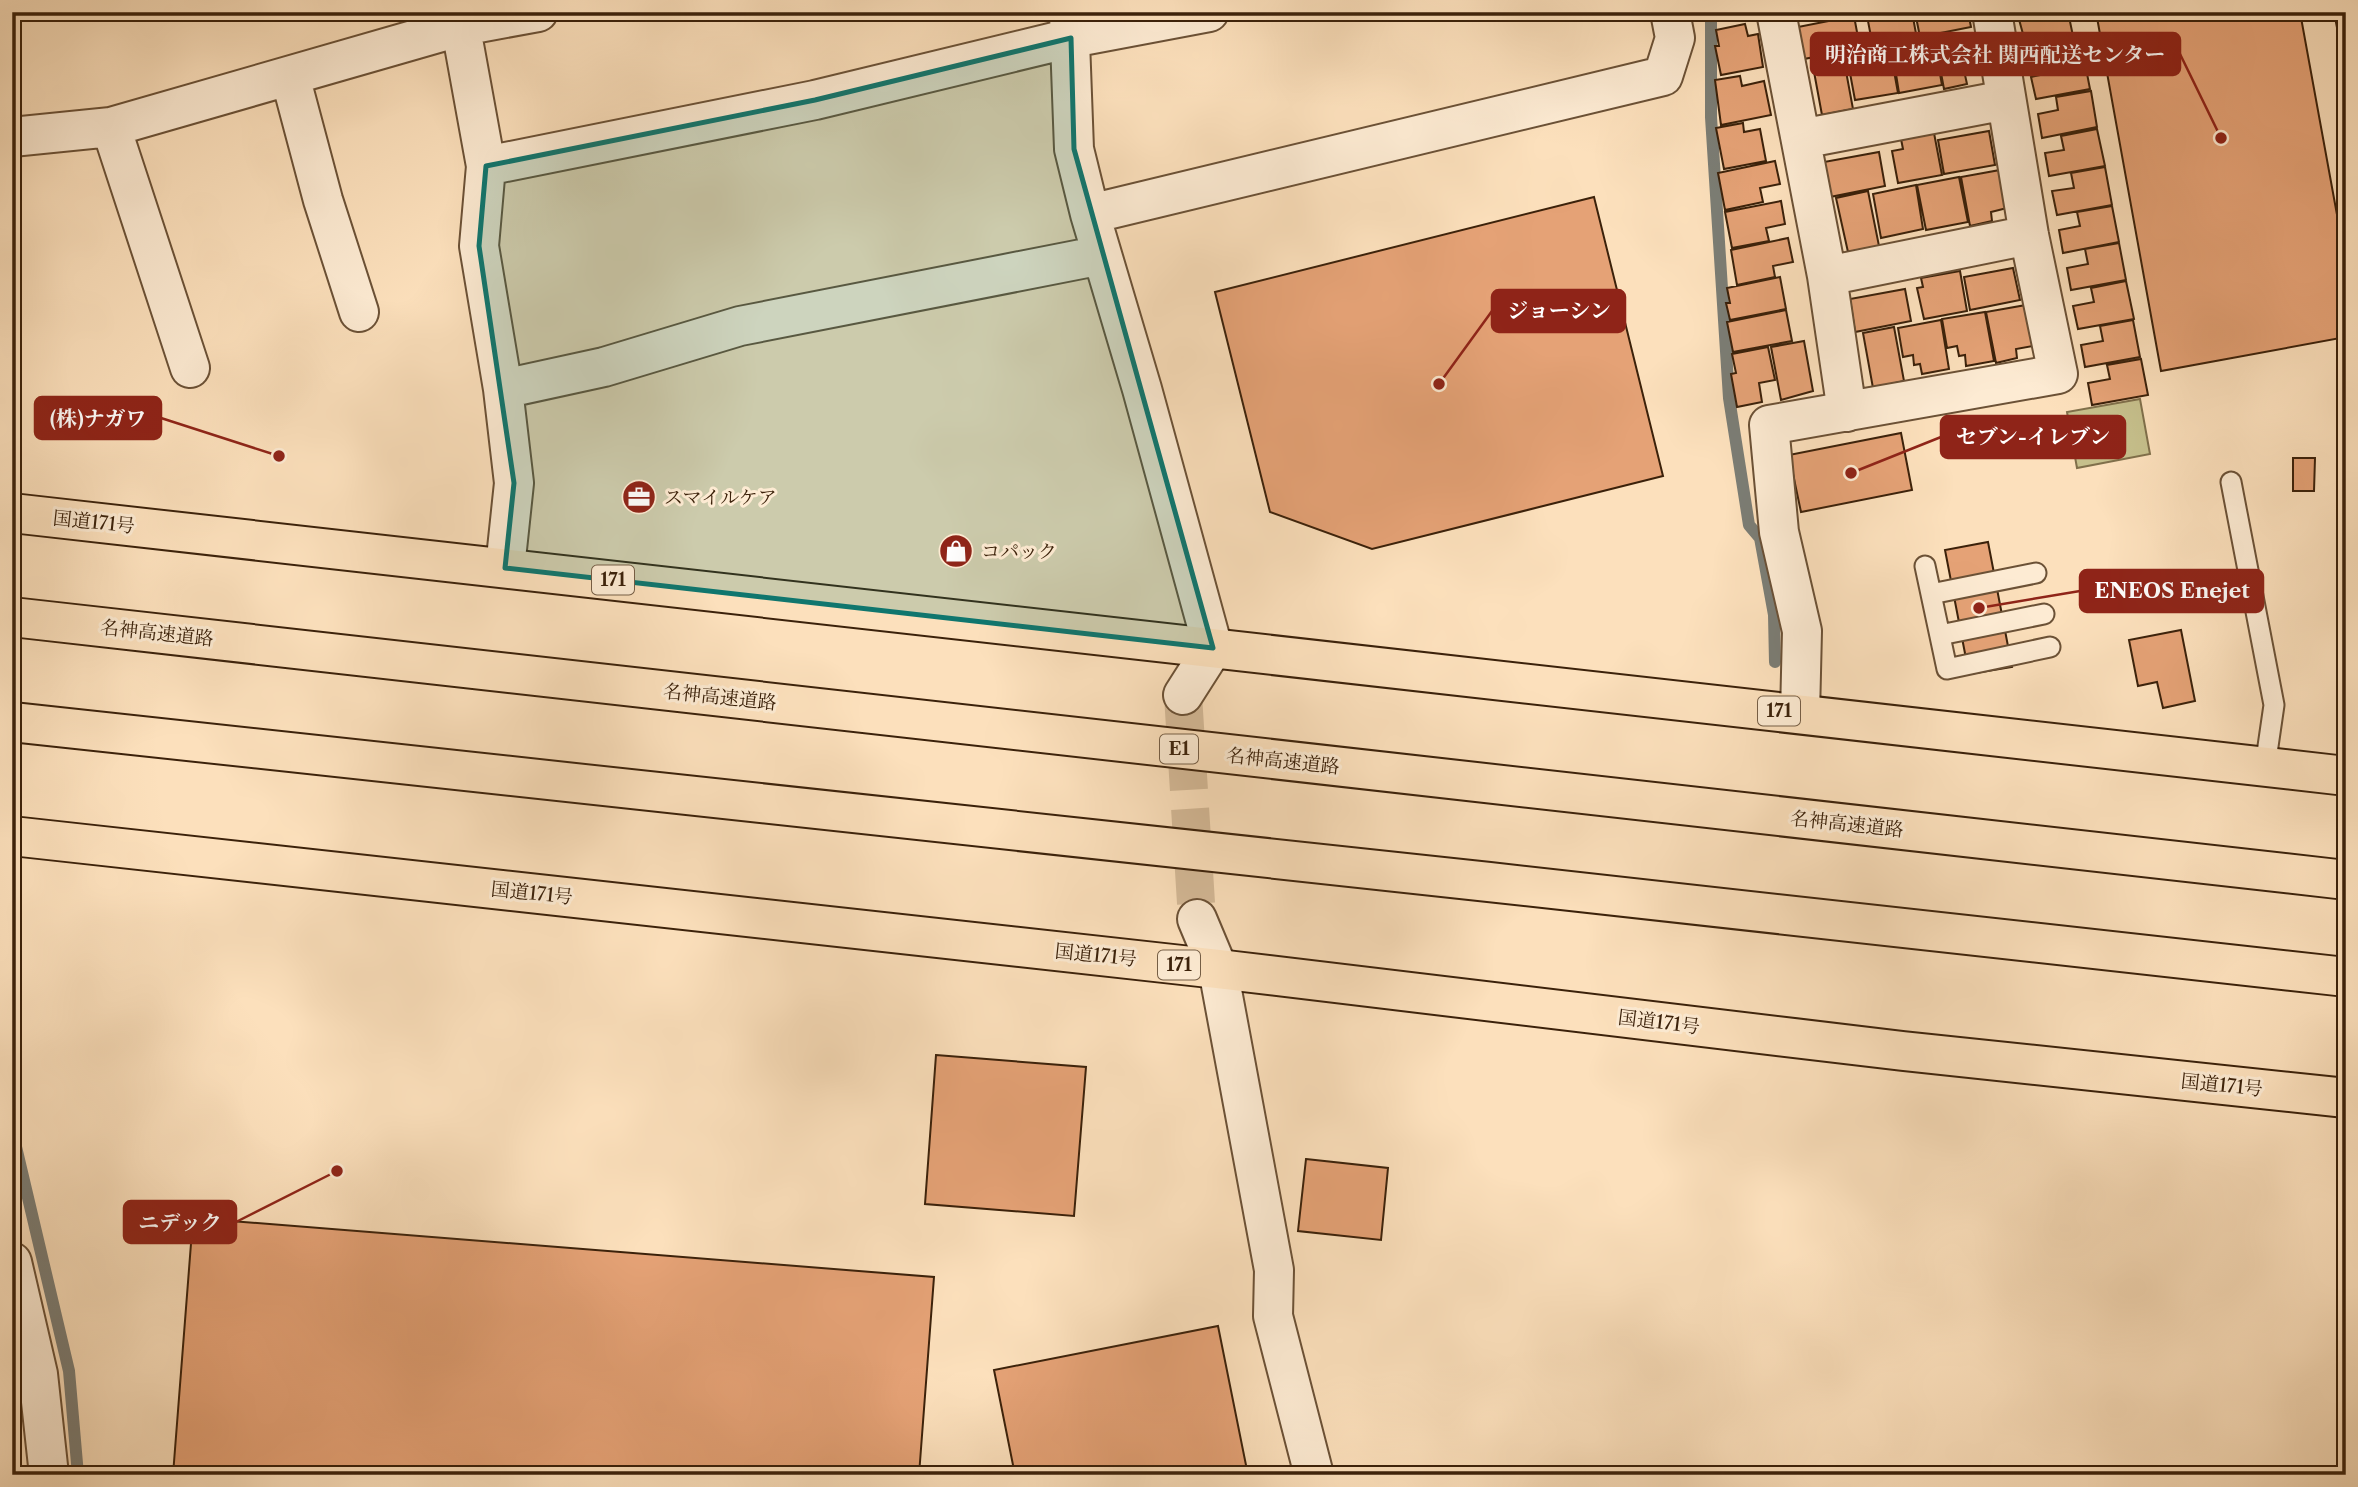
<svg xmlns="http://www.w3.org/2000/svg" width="2358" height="1487" viewBox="0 0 2358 1487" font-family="'Libre Caslon Text','Noto Serif JP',serif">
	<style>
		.green { fill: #c6c08c; stroke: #80704b; stroke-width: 2 }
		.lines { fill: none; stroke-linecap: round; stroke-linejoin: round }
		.stream { stroke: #7b7d75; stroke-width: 12 }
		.building { fill: #e5a276; stroke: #3b210a; stroke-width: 2 }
		.street-tunnel { stroke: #d5ba98; stroke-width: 38; stroke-dasharray: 38 19; stroke-linecap: butt }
		.lane-casing { stroke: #6b5136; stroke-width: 23 }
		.street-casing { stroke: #6b5136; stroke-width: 42 }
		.highway-casing { stroke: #3b210a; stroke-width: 42 }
		.lane { stroke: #fdebd3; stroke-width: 19 }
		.street { stroke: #fdebd3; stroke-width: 38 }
		.highway { stroke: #fce0bc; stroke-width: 38 }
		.marked { fill: #0f766e; fill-opacity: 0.2; stroke: #0f766e; stroke-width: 5; stroke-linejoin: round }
		.labels { text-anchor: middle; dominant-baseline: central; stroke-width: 6; stroke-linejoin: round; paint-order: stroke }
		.shield { fill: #fdebd3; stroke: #755e46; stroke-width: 2 }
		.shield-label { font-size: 18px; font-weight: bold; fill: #3b210a }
		.poi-label { font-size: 19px; fill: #3b210a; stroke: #fdebd3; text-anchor: start }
		.street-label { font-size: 19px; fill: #3b210a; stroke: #fdebd3 }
		.leader { fill: none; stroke: #8f2418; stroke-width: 2.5 }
		.callout-dot { fill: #8f2418; stroke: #fdebd3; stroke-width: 2.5 }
		.callout { fill: #8f2418; stroke: #8f2418; stroke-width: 2.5 }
		.callout-label { font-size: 21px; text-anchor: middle; font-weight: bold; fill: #fff }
	</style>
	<rect width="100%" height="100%" fill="#fce0bc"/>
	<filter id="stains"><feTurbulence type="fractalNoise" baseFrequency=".00286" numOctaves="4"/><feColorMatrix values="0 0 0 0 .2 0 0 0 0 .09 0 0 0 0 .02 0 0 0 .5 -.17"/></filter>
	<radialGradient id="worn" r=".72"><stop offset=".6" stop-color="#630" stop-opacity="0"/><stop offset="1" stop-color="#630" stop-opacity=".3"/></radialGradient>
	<path class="green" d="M2140,399L2150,454L2077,468L2067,412Z"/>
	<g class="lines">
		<path class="stream" d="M1708,12L1711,21V117L1729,398L1749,525L1760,538L1774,615L1775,662
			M12,1130L69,1371L78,1475"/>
	</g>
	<path class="building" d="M1879,12H1912L1917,39L1873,47L1867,16Z
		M1915,12H1968L1971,27L1920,37Z
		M2017,12H2068L2073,36L2026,45Z
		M2096,12H2300L2346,264V337L2161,371Z
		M2334,12H2346V53L2342,54Z
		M1854,16L1860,48L1804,59L1798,27Z
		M1745,24L1748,36L1758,34L1763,67L1721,75L1715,46H1719L1716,30Z
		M1975,33L1982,72L1965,75L1967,84L1944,89L1935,41Z
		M1934,41L1942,85L1899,93L1892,49Z
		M1890,49L1898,93L1855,100L1847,57Z
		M2083,53L2090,89L2036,99L2031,77L2050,73L2047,60Z
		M1843,55L1853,109L1822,115L1812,61Z
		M1740,76L1742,86L1764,81L1771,115L1721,125L1715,80Z
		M2091,91L2097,127L2042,138L2038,114L2058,110L2056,97Z
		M1743,123L1744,132L1760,129L1766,161L1724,169L1716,128Z
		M2097,129L2105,166L2049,176L2045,153L2064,150L2061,136Z
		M1989,131L1995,165L1944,174L1938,140Z
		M1934,133L1942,175L1898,183L1892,151L1903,149L1901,139Z
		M1879,152L1885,186L1830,197L1824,162Z
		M1775,161L1780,184L1760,188L1763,202L1725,210L1718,173Z
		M2105,167L2112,205L2057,215L2052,191L2074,188L2071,173Z
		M2000,170L2007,208L1991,212L1992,221L1970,226L1961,177Z
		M1959,177L1968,222L1926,230L1917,185Z
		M1916,185L1923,229L1881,238L1873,194Z
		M1868,191L1879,246L1848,252L1836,198Z
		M1594,197L1663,476L1372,549L1270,512L1215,292Z
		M1781,201L1785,224L1766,228L1769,241L1732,248L1725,212Z
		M2112,206L2119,242L2063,253L2059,230L2080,226L2077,212Z
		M1788,238L1793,262L1773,266L1775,277L1737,285L1731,250Z
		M2119,243L2126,280L2071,290L2067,268L2088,264L2085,249Z
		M2013,268L2020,300L1970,310L1964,277Z
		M1960,271L1967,311L1924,319L1917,288L1923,287L1921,278Z
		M1780,277L1786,309L1730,320L1726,303H1730L1727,288Z
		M2126,281L2134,319L2078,329L2073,306L2094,302L2091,288Z
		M1905,289L1911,321L1855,332L1850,299Z
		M2026,305L2033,346L2016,349L2017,358L1996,363L1986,312Z
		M1786,310L1792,341L1733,352L1727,322Z
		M1985,312L1994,361L1966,366L1965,355L1959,356L1957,346L1947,348L1942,319Z
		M1941,320L1949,369L1922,374L1920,364L1914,365L1913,355L1903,357L1898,328Z
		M2133,320L2140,357L2085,367L2081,345L2103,341L2100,326Z
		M1894,327L1904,381L1873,388L1863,333Z
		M1804,341L1813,391L1781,400L1771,347Z
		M1768,347L1775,380L1759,383L1762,402L1737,407L1731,374L1736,373L1732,354Z
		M2141,359L2148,395L2092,405L2088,383L2110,379L2107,365Z
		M1901,433L1912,490L1801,512L1789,455Z
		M2293,458H2315L2314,491H2293Z
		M1988,542L2012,667L1969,674L1945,550Z
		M2181,630L2195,701L2163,708L2157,682L2138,686L2129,640Z
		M936,1055L1086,1067L1074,1216L925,1204Z
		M1306,1159L1388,1168L1381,1240L1298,1231Z
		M193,1218L934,1277L919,1475H173Z
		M1218,1326L1248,1475H1015L994,1370Z"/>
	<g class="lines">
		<path class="street-tunnel" d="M1183,695L1197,919"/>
		<g class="lane-casing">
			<path id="lane" d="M2231,482L2274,705L2265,767
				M1925,566L1947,669L2050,647
				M1931,594L2036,573
				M1940,635L2044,614"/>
		</g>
		<g class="street-casing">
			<path id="street" d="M458,12L486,166L479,246L503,389L514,483L505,568
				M1776,12L1827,276L1847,412
				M1069,14L1074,149L1090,214L1142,389L1213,648L1183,695
				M290,76L323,200L359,312
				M111,127L190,368
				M12,137L111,127L462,26L538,12
				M1801,139L2006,100
				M486,166L815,100L1071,38L1209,12
				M1090,214L1663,76L1675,38L1670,12
				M1827,276L2029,235
				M503,389L604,367L740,326L1102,255
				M1800,714L1802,631L1779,532L1769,425L2058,374L2029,235L1992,12
				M1197,919L1218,969L1274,1270L1273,1316L1314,1475
				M12,1262L38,1374L49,1475"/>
		</g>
		<g class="highway-casing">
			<path id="highway" d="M12,513L2346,776
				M12,617L2346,880
				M12,722L1489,882L2346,977
				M12,836L1218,969L1903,1051L2346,1098"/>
		</g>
		<use href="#lane" class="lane"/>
		<use href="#street" class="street"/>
		<use href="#highway" class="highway"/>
	</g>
	<path class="marked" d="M1071,38L1074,149L1213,648L505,568L514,483L479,246L486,166L815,100Z"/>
	<defs>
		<g id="office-disc" transform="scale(1.75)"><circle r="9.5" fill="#8f2418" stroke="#fdebd3"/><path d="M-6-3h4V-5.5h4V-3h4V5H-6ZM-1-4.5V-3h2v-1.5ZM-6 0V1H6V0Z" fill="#fff"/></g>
		<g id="shop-disc" transform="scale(1.75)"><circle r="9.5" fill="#8f2418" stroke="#fdebd3"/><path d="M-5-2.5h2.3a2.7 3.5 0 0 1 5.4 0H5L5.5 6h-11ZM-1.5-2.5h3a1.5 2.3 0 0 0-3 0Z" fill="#fff"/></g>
	</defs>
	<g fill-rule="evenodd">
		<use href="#office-disc" x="639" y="497"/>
		<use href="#shop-disc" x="956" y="551"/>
	</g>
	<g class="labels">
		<g class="shield">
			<rect x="592" y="565.5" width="42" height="29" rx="5"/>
			<rect x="1758" y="696.5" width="42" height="29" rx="5"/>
			<rect x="1160" y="734.5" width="38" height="29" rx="5"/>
			<rect x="1158" y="950.5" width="42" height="29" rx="5"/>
		</g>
		<g class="shield-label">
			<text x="613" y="580">171</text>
			<text x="1779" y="711">171</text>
			<text x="1179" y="749">E1</text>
			<text x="1179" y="965">171</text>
		</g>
		<g class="poi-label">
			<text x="664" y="497">スマイルケア</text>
			<text x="981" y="551">コパック</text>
		</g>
		<g class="street-label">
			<text transform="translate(94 522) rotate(6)">国道171号</text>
			<text transform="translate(157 633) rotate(6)">名神高速道路</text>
			<text transform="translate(720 697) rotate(6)">名神高速道路</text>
			<text transform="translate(1283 761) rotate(6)">名神高速道路</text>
			<text transform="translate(1847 824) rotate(6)">名神高速道路</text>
			<text transform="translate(532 893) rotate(6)">国道171号</text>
			<text transform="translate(1096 955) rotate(6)">国道171号</text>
			<text transform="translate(1659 1022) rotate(7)">国道171号</text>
			<text transform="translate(2222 1085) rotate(6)">国道171号</text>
		</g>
	</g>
	<path class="leader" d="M2221 138L2180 54M1439 384L1492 311M279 456L161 418M1851 473L1941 437M1979 608L2080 591M337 1171L236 1222"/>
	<g class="callout-dot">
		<circle cx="2221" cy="138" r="7"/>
		<circle cx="1439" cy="384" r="7"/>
		<circle cx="279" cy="456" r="7"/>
		<circle cx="1851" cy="473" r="7"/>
		<circle cx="1979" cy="608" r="7"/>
		<circle cx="337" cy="1171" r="7"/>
	</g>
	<g class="callout">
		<rect x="1811" y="33" width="369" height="42" rx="7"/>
		<rect x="1492" y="290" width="133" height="42" rx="7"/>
		<rect x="35" y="397" width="126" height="42" rx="7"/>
		<rect x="1941" y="416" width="184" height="42" rx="7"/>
		<rect x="2080" y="570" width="183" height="42" rx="7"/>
		<rect x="124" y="1201" width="112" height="42" rx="7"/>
	</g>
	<g class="callout-label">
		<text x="1995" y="62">明治商工株式会社 関西配送センター</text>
		<text x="1559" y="318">ジョーシン</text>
		<text x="98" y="426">(株)ナガワ</text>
		<text x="2033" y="444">セブン-イレブン</text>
		<text x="2172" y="598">ENEOS Enejet</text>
		<text x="180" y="1230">ニデック</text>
	</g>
	<rect width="2358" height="1487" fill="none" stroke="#fce0bc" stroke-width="42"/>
	<rect x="14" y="14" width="2330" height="1459" fill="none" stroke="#3b210a" stroke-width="3.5"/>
	<rect x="21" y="21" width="2316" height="1445" fill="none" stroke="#3b210a" stroke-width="2"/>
	<rect width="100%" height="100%" filter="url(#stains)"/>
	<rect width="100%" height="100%" fill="url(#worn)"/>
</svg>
